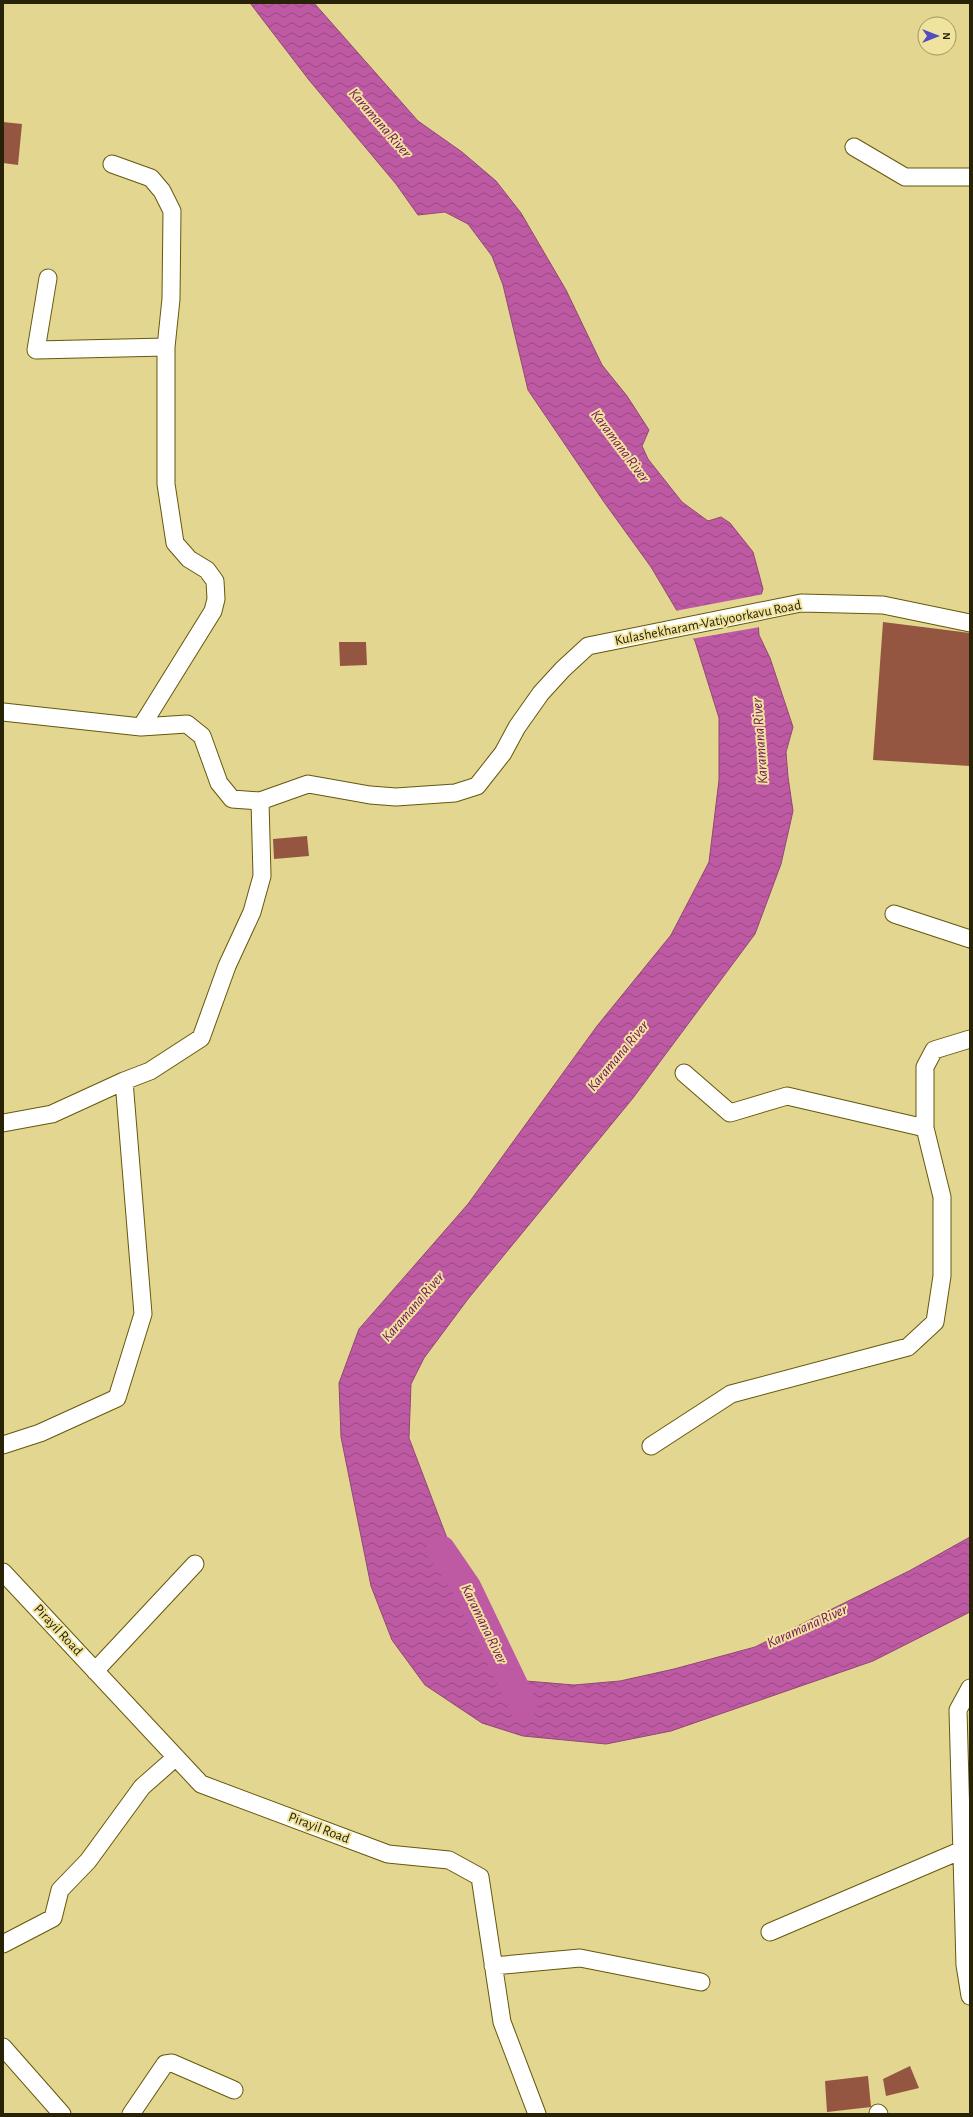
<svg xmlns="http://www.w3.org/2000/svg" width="973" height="2117" viewBox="0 0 973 2117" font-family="'Alegreya Sans',sans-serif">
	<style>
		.water { fill: url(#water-waves); stroke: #914974 }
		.pier { fill: #e3d690 }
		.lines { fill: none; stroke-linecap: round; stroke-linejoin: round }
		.river { stroke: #be59a3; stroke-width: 29 }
		.building { fill: #955641 }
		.minor-casing { stroke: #65580c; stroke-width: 19 }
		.minor { stroke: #fff; stroke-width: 17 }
		.labels { text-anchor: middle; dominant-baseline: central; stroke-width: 4; stroke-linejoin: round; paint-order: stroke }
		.street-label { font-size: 14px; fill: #282306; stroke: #f0e39d }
		.water-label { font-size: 15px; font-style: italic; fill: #72145e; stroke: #f0e39d }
	</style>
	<defs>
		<pattern id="water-waves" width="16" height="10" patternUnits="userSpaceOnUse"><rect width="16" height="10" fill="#be59a3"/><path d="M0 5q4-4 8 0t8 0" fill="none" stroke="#9a4983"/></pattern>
	</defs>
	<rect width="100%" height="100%" fill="#e3d690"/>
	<path class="water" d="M250,3H314L418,121L462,152L496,181L521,213L566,290L602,365L627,396L649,430L642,446L648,459L682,502L708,521L721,517L730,523L753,552L763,589L757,607L759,635L770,658L793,727L786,752L788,777L793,811L781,864L755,934L633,1098L468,1299L424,1358L411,1384L409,1438L494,1662L526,1681L574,1685L620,1681L674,1669L755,1647L909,1571L970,1537V1612L873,1661L671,1731L606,1744L523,1736L482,1723L425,1685L392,1640L371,1586L341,1437L339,1383L359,1329L468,1204L597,1026L671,935L709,862L719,780V718L695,641L651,567L604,502L528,390L503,285L492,256L468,224L445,212L418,215L396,184L309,80Z"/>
	<path class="pier" d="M764,594L759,607L760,627L691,639L675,611Z"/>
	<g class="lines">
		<path class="river" d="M441,1550L467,1588L523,1705"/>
	</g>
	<path class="building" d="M3,122L22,124L18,165L3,163Z
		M883,622L970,633V766L873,760Z
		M339,642H366L367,665L340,666Z
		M307,836L309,856L274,859L273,839Z
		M910,2066L919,2088L886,2096L883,2079Z
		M868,2076L871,2107L827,2112L825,2081Z"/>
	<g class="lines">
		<g class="minor-casing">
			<path id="minor" d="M854,147L905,177H970
				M112,164L151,178L162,191L172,211L171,299L166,347V484L175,543L189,559L207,570L215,581L216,599L213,611L141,727
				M48,278L36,350L166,347
				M3,712L141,727L187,724L202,736L219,783L232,799L260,801L262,876L252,912L227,966L201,1038L150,1071L124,1081L52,1114L3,1123
				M260,801L308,784L370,795L396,797L455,793L477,786L503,753L517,727L541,693L563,669L588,646L801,603L883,605L970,623
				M894,914L970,939
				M684,1073L730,1113L787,1096L925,1128V1067L934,1050L970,1039
				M3,1445L40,1433L117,1398L143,1314L124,1081
				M651,1446L731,1394L908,1347L935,1322L942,1276V1197L925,1128
				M3,1572L201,1784L388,1854L449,1860L480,1877L502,2022L537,2114
				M95,1671L195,1564
				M970,1688L958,1710L965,1965L970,1996
				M770,1932L962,1850
				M3,1944L53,1918L60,1890L88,1861L142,1787L176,1757
				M493,1966L580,1958L701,1982
				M3,2047L62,2114
				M878,2113L879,2114
				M131,2114L165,2064L172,2063L234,2090"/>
		</g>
		<use href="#minor" class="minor"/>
	</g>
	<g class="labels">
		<g class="street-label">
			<text transform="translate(708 623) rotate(-11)">Kulashekharam-Vatiyoorkavu Road</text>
			<text transform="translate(58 1630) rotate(47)">Pirayil Road</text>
			<text transform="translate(319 1828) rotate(21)">Pirayil Road</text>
		</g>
		<g class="water-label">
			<text transform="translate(380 123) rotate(49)">Karamana River</text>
			<text transform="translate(620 446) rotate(53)">Karamana River</text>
			<text transform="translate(760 741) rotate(-94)">Karamana River</text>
			<text transform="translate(618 1056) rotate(-50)">Karamana River</text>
			<text transform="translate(413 1307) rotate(-49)">Karamana River</text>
			<text transform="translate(484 1624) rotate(64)">Karamana River</text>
			<text transform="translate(807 1626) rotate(-24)">Karamana River</text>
		</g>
	</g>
	<rect width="973" height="2117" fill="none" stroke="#282306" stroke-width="8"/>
	<g transform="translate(937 36) rotate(90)"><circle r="19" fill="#f0e39d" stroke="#a09661"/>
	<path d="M0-3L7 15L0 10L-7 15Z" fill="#504cc3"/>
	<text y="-6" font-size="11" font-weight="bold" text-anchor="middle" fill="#282306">N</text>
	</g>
</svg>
